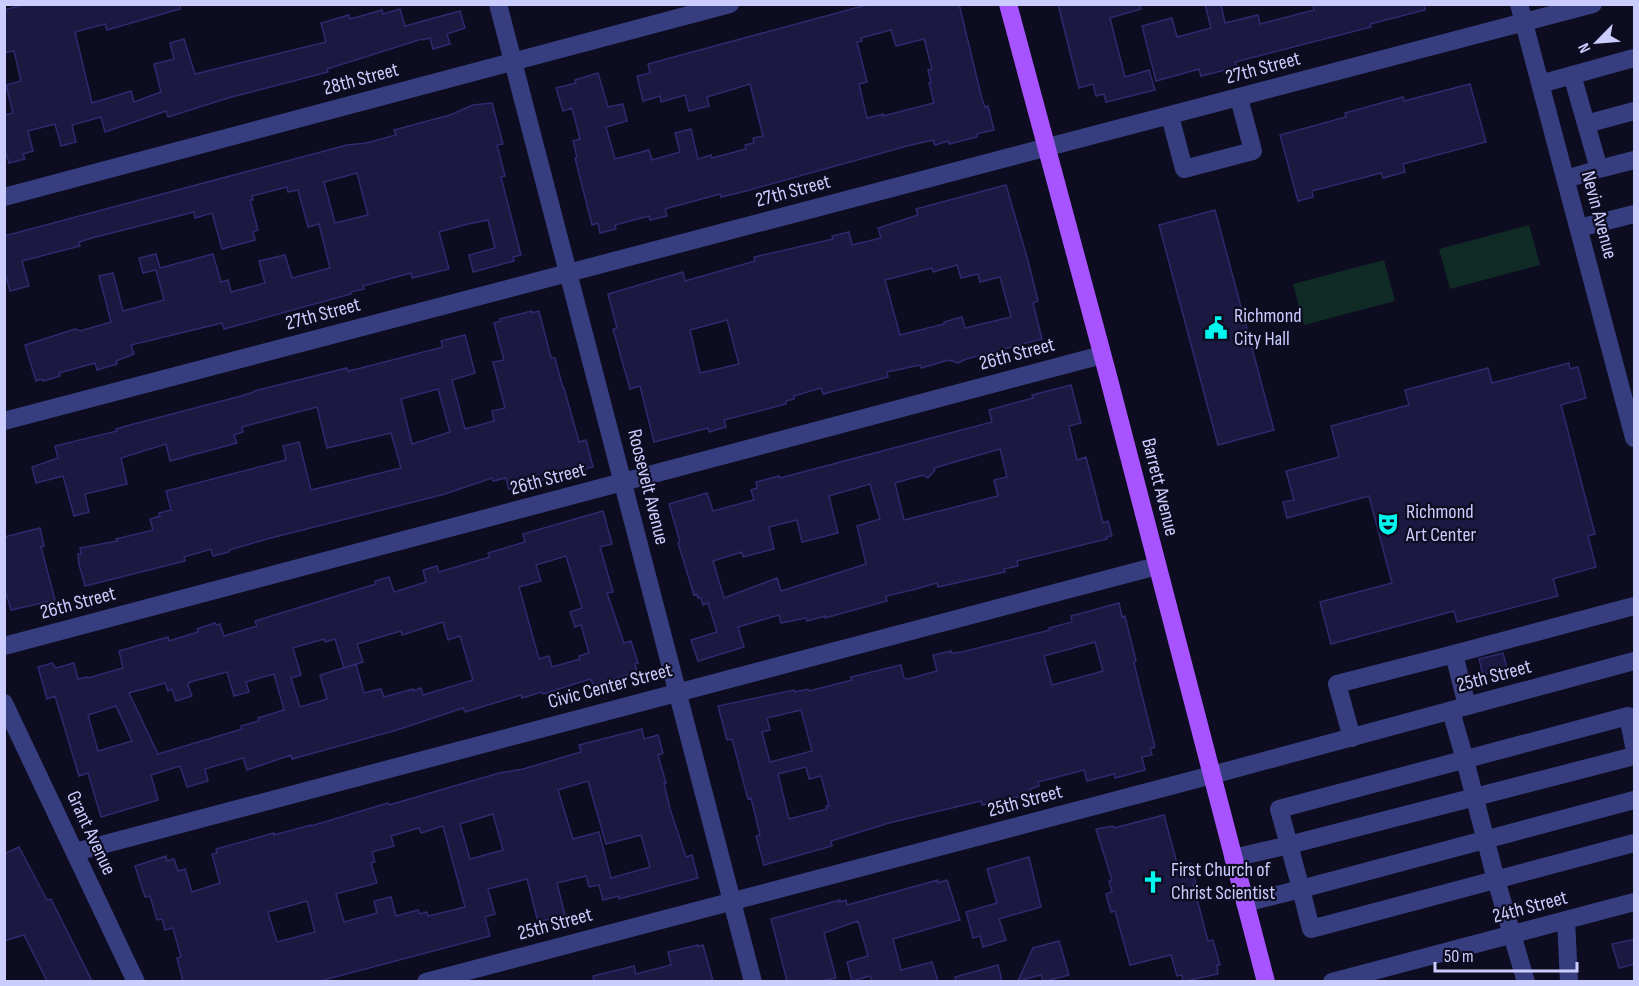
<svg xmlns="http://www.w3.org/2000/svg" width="1639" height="986" viewBox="0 0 1639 986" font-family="'Sofia Sans Condensed',sans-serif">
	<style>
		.green { fill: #102a26 }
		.building { fill: #1b1841; stroke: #2e2a6e; stroke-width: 1.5; fill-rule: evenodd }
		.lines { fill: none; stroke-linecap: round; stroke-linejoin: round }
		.minor { stroke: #373e80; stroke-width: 18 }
		.major { stroke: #a753ff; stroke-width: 18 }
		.labels { text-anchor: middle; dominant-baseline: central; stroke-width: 4.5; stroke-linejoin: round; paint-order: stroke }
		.street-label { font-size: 20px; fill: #cccdff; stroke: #0d0c20 }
		.poi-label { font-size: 20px; fill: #cccdff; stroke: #0d0c20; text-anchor: start }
	</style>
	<rect width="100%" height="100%" fill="#0d0c20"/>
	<path class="green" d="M1529,225L1540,265L1450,289L1439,249Z
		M1384,260L1395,301L1304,325L1293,284Z"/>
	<path class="building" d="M25,4H180V9L107,30L105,24L75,32L92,103L131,91L134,102L161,92L154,64L174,59L170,43L184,39L195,74L326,42L321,23L349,15L350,19L382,10L383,14L400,9L405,26L460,11L465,28L447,34L450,44L433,49L430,38L423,40L422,39L327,69L328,72L228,98L168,117L166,111L105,132L101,117L72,125L76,142L61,146L55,124L28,131L33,151L23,154L25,159L9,163L4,146V115L13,113L6,85L21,81L14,51L4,53V10Z
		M870,4H959L982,99L985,107L988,106L994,130L977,134V137L949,144L948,141L935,145L933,140L907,146L746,191L721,197L720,194L665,209L667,216L650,220L649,216L615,225L616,229L600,233L598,223L592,225L575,158L577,157L573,141L580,139L572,108L563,111L556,88L576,83L575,80L598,73L608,107L623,104L627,121L606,127L615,159L649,150L652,160L680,152L675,133L691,129L698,159L711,155L712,158L746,149L745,145L754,143L753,138L763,136L750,84L707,97L709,106L689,111L685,95L661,102L660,96L643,101L637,76L650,73L648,64ZM891,30L896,46L924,39L932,69L928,70L931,82L929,83L934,103L883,116V114L867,118L859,84L867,82L857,42L862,41L861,38Z
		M1058,4H1140L1141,9L1110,18L1125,77L1149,70L1155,90L1106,102L1104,94L1096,96L1093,84L1079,88Z
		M1205,4H1221L1225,23L1258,15L1260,24L1314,10L1313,4H1424L1425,10L1370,24L1371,27L1235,62L1237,67L1201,76L1199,69L1156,81L1142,26L1172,18L1177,37L1211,28Z
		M1470,84L1486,142L1403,164L1405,172L1383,178L1381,173L1312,191L1313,197L1298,201L1280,135L1346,117L1345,113L1403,97L1404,101Z
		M492,103L503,144L497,145L505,176L501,177L521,255L513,257L514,261L473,272L469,255L495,248L488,220L468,224L439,232L449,269L412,278L411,273L363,286L364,289L351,292V294L224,329L222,323L131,345L134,354L116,361L117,364L97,370L95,363L59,373L60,376L43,381L42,379L36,381L25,345L75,329L80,331L111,322L99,276L113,273L123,311L164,300L156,270L143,273L139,258L156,254L160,268L213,254L221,282L228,280L231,292L265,283L259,261L285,255L292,278L330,268L319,224L308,227L298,190L288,192L287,187L252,196L253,200H250L258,230L253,232L255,240L222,249L212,213L195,218L194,212L92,238L79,242L80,246L22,261L29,286L10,291L4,269V236L347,145L366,143L396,135L394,130L450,115L473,105ZM357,173L368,215L335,223L324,182Z
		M1006,185L1028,261L1038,301L1033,303L1042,339L966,359L958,363L949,360L921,368L920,365L915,366L887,372L888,377L823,394L821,388L794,396V399L786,401V404L724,420L726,427L709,432L708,428L654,442L640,386L630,389L613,329L617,328L608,294L683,272L685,281L755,261L754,257L833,239L832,236L849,232L852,245L881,238L878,228L918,215L916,209ZM957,265L961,278L978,274L980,282L1000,277L1011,317L965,328L962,317L944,322V324L900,335L885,280L932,268L933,272ZM727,320L739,364L700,373L690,330Z
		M1215,210L1274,430L1218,445L1159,225Z
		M532,311V313L539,311L551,358H555L563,388H564L579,442L586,440L593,467L509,489L506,478L493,481L492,478L445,494L267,539L229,550V552L213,556L211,549L184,557L185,561L85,586L79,564L78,554H81L80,548L117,541L116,539L153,530L150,519L160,516L159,513L171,510L166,491L286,460L283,446L299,442L311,490L401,468L391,433L327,448L317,407L242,427L243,432L234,435L237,443L170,461L166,444L121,458L127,484L85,494L89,512L74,516L63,476L36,483L32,467L58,458L55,446L117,431L116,429L130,425L241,396L254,392V391L347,368L348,371L361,368L443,347L441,341L465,335L475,373L452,380L465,429L494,421L492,411L505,408L493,362L504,360L494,323L501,321L500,319ZM438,389L450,432L412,444L401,399Z
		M1569,363L1570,369L1578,367L1586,398L1561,405L1595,534L1588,536L1596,567L1553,579L1558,596L1457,622L1454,611L1331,644L1320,602L1392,583L1369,496L1287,518L1283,502L1294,500L1286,471L1339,457L1331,426L1409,405L1405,390L1488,368L1492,383Z
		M1071,385L1081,423L1069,426L1077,460L1086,457L1103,523L1108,521L1112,536L1106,537L1107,539L1017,561L1018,566L1004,569L1005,572L938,587L937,583L912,590L886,596L887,601L825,618V616L807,621L806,618L781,623L779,615L738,627L744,647L698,661L691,640L717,632L708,603L703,605L701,598H698L697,594L694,595L678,543L680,542L669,504L707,493L713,511L754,500L751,490L757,488L756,482L779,476L780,478L992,422L989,410L1033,398L1032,395ZM1000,449L1007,477L994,480L998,496L904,520L895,483L923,475L928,478L935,470L934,468ZM870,484L880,519L857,526L866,564L781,591L777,578L724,598L713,561L742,552L743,557L774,549L769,527L797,520L802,542L838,533L829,496Z
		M603,511L612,544L600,547L613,592L607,593L624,643L631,641L638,663L635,664L637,672L594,685L590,679L543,694L542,692L522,698L521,695L465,712L463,708L397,730L292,759L291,755L247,770L243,758L205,769L208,781L187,787L180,766L151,775L158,800L101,817L88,773L79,776L55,696L47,699L38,667L52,663L56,668L74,663L78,679L87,677L88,678L123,668L119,651L168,637L169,641L198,632L197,629L215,623L216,625L220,624L224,636L257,626L255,621L376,584L375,581L389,577L394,592L426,582L423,570L437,566L439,572L490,557L488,553L525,542L523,534ZM566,556L582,608L570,612L575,627L581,625L589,653L579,656L580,659L552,667L549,656L539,659L519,587L541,581L536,565ZM443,622L448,640L460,636L473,680L423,695L421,688L413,691V689L384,697L381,689L364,693L356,664L320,675L327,699L300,707L291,678L301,675L293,648L324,639L325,642L335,639L344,668L363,662L357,644L401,631L402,635ZM227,672L234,696L249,692L246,682L274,674L284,710L258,718L259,721L241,726L242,729L158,754L129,693L165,683L168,691L172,689L176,701L192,696L188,685L190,682ZM116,706L132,741L98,751L88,715Z
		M40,528L44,546L41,547L55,600L11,610L4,586V537Z
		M1119,603L1122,617L1125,616L1136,661L1134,662L1135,667L1155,747L1150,749L1152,755L1142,757L1145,770L1115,778L1114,774L1087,781L1084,770L1038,782L1039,786L1030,789L1032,794L982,805L981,801L889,823L831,841L832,846L764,865L756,836L760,835L751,798L748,799L732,739L727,740L718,706L794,690L795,692L808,689L809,691L852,680L851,677L901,665L904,678L908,679L937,671L933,655L951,651V653L962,652L1050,630L1049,628L1072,622L1071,616ZM1095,642L1103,671L1052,685L1044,656ZM801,710L812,751L770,762L762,732L770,730L767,718ZM806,767L809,779L821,776L829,806H826L827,809L789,819L778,774Z
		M1503,653L1507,668L1483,675L1479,659Z
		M642,729L644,739L658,735L663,753L658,755L666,783H664L670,809L686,857L692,855L698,878L619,899V896L603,900L599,885L589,887L586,876L557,883L565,915L538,922L527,879L488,889L495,914L485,917L490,936L320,981H183L177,958L181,957L173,928L165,930L162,919L157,920L150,896L145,897L135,866L166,856L167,861L174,859L178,871L185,869L192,892L220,883L212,854L217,853L216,849L274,833V835L311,825V826L388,803L389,805L499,773L523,769L581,752L579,745ZM588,781L606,844L641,835L650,867L611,878L599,832L573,839L558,790ZM493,814L503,850L470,859L460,824ZM443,826L465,907L428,916L427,912L420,914L418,910L396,916L391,897L374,901L377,913L344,922L336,894L377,883L371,863L375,862L372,852L394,846L391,836L419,828L421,833ZM307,901L315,932L277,942L268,912Z
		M1164,815L1178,867L1191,864L1196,884H1193L1208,941L1213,940L1220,965H1217L1218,974L1186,981H1183L1182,975L1177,976L1171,955L1130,965L1115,911L1111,912L1106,894L1112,892L1109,881L1112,880L1096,829L1113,826L1114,828Z
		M19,847L47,900L51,899L92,981H47L24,935L4,941V854Z
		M1029,857L1041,907L999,919L1006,940L983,947L980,936L973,938L966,912L997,903L987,869Z
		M938,880V883L947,880L960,920L893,939L901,970L932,962L938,981H872L870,976L852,981L847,962L868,956L858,921L824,933L836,978L821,981H787L771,919L840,900V902L846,900L847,905Z
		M1635,939V964L1619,968L1612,944Z
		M1059,941L1069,975L1046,981H1043L1041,975L1018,981L1033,948Z
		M698,945V947L703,945L713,981H594L593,976L634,966L636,974L671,965L668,952Z
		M998,965L1002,981H956L955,977Z"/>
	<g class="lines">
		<path class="minor" d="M498,4L753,982
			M1519,4L1634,438
			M1540,84L1634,58
			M1170,116L1184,169L1253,151L1239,98
			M1586,124L1634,111
			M1599,169L1634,160
			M1566,179L1599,169L1572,75
			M4,197L730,4
			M1579,228L1634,214
			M4,421L1593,4
			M4,646L1102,355
			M4,703L136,982
			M1467,706L1454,654L1634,606
			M1451,711L1465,760L1496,880L1526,982
			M1352,738L1337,684L1454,654
			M1634,746L1628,716L1279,809L1289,845L1634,756
			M1634,800L1301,889L1311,929L1634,843
			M75,852L1157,566
			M1233,858L1289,845L1301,889L1245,903
			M1566,920L1569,982
			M426,982L1212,775L1634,661
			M1332,982L1634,902"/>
		<path class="major" d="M1008,4L1107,372L1266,982"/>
	</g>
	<defs>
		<g id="civic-bare" transform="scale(1.8)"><path d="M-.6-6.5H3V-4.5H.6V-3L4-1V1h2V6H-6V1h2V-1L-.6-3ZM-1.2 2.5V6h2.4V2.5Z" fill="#00f7ed" stroke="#0d0c20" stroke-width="2.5" paint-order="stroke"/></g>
		<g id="theatre-bare" transform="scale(1.8)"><path d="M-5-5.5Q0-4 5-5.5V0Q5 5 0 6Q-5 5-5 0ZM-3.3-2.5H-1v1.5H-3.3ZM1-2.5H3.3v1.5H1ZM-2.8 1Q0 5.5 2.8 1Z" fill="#00f7ed" stroke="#0d0c20" stroke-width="2.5" paint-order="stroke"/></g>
		<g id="church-bare" transform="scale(1.8)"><path d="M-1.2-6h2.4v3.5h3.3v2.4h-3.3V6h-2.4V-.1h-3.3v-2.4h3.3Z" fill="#00f7ed" stroke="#0d0c20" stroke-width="2.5" paint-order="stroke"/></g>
	</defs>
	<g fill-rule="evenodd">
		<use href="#civic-bare" x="1216" y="328"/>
		<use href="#theatre-bare" x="1388" y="524"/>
		<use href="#church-bare" x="1153" y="882"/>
	</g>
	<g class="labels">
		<g class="street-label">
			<text transform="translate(1263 68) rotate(-15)">27th Street</text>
			<text transform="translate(361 79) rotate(-15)">28th Street</text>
			<text transform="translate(793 191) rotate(-15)">27th Street</text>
			<text transform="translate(1599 215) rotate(75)">Nevin Avenue</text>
			<text transform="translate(323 314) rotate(-15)">27th Street</text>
			<text transform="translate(1017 354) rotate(-15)">26th Street</text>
			<text transform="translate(548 479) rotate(-15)">26th Street</text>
			<text transform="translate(648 487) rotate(76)">Roosevelt Avenue</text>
			<text transform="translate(1160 487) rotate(76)">Barrett Avenue</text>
			<text transform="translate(78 603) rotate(-15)">26th Street</text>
			<text transform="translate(1494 676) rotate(-15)">25th Street</text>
			<text transform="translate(610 686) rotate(-15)">Civic Center Street</text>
			<text transform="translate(1025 801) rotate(-15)">25th Street</text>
			<text transform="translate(91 833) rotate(65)">Grant Avenue</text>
			<text transform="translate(1530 907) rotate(-15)">24th Street</text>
			<text transform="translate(555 924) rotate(-15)">25th Street</text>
		</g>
		<g class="poi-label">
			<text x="1234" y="316">Richmond<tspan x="1234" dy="23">City Hall</tspan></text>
			<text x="1406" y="512">Richmond<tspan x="1406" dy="23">Art Center</tspan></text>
			<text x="1171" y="870">First Church of<tspan x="1171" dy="23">Christ Scientist</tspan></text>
		</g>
	</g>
	<rect width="1639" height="986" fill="none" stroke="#cccdff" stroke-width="12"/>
	<g transform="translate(1597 42) rotate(245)" stroke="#0d0c20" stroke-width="4.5" paint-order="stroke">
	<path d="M0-4.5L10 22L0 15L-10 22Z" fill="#cccdff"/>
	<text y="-9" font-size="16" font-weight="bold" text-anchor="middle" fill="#cccdff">N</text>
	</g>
	<path d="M1435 962v9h142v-9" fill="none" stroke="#cccdff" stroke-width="3"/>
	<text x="1444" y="962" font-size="18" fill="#cccdff" stroke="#0d0c20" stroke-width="4.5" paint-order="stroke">50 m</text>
</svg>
